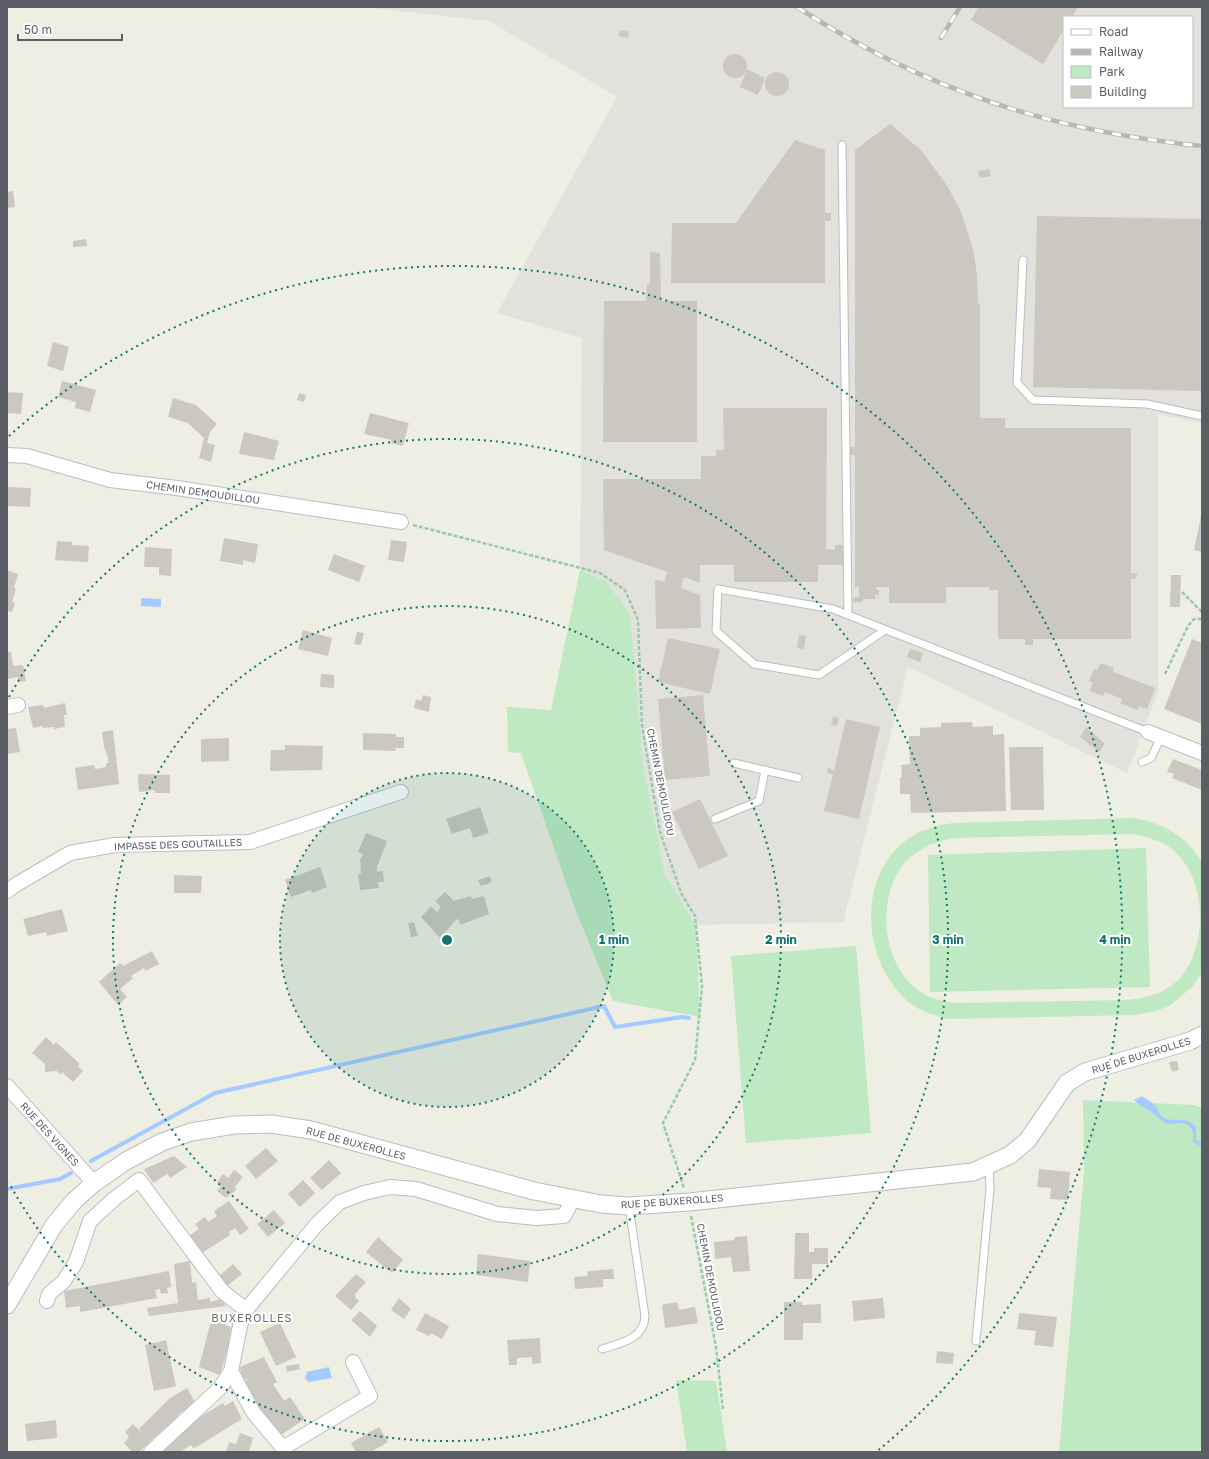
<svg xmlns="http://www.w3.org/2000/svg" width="1209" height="1459" viewBox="0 0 1209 1459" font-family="'Golos Text',sans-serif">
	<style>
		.industrial { fill: #e3e1db; fill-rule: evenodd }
		.green { fill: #bee9c3; fill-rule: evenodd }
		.water { fill: #a3cbff }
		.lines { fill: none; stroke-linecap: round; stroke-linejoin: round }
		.stream { stroke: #a3cbff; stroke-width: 4 }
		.building { fill: #cac8c0 }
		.service-casing { stroke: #bbbcc3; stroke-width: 9 }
		.minor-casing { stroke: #bbbcc3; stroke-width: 16 }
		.tertiary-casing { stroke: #bbbcc3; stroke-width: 19 }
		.path { stroke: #96caac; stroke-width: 2.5; stroke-dasharray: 4 2; stroke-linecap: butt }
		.service { stroke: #fff; stroke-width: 7 }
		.minor { stroke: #fff; stroke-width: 14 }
		.tertiary { stroke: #fff; stroke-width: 17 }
		.rail-casing { stroke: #b7b7b8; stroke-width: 4.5 }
		.rail { stroke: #fff; stroke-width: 3; stroke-dasharray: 9; stroke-linecap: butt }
		.ring { fill: none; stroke: #0f766e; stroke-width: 2; stroke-dasharray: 2 4 }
		.labels { text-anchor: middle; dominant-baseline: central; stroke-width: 4; stroke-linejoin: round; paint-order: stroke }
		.street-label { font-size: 10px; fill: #5b5e65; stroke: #fff }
		.neighbourhood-label { font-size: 11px; letter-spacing: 1px; fill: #6c7077; stroke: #fff }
		.centre { fill: #0f766e; stroke: #fff; stroke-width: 2 }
		.ring-label { font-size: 12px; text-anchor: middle; font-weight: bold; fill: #0f766e; stroke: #fff; stroke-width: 4; stroke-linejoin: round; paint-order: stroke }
	</style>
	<rect width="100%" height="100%" fill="#efeee3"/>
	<path class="industrial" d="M363,7H1202V423L1158,414V692L1127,773L908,667L843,922L696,925L665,875L604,580L580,570L582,338L497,313L617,97L489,21ZM1064,17H1192V107H1064Z"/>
	<path class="green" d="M580,570L604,580L630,614L643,765L665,875L696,925L700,1017L613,1001L575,909L521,753L508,752L507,707L551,710Z
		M1135,818C1164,824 1187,836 1202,863V973L1191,988L1169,1006L1156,1011L1134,1015L948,1019C935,1016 922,1012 911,1004C862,966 855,877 908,839C922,829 937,825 954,823ZM1131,834C1144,836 1156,839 1168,846C1206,872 1209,938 1184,973C1172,991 1148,998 1128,1000L954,1003C943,1001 932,999 922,993C884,969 876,906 900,869C912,851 934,841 955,838Z
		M1146,848L1150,987L930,992L928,855Z
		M856,946L871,1133L746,1143L731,956Z
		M1083,1100L1194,1105L1202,1108V1452H1059L1084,1172Z
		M676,1380L716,1381L727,1452H687Z"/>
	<path class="water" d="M141,598L161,599V607L141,606Z
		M1142,1096C1146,1099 1151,1102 1155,1105C1158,1109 1159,1116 1164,1118C1176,1123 1184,1115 1196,1127V1140L1202,1143V1147L1193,1142V1132C1186,1117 1177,1127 1166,1123C1161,1121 1158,1117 1154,1114C1148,1108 1140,1107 1134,1100Z
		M329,1367L332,1378L309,1382L305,1378L307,1372Z"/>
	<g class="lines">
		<path class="stream" d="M91,1161L215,1093L604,1006L615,1027L682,1017L689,1018
			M7,1189L60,1179L71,1173"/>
	</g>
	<path class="building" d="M979,7H1078L1072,17H1064V30L1043,64L971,20Z
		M620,30L629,32L628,38L619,36Z
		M723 66a12 12 0 1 1 24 0a12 12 0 1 1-24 0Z
		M747,69L765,78L758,95L740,87Z
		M765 84a12 12 0 1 1 24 0a12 12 0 1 1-24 0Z
		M890,124L922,151L948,187L961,212L973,249L977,274L978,304H980V418H1005V428H1131V573H1137L1136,579H1131V639H1033V645H1025V639H998V590H989L990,587H946V603H889V587H876V590H879V595H875L876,599H863V602H853V598L859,597V587H855V455H850V447H855V150Z
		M795,140L825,150V213H831V221H825V283H671L672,223H736Z
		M989,169L991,176L980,178L978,171Z
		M13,191L15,207L7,208V192Z
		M1037,216L1202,219V391L1033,387Z
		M86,239L87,246L73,247V241Z
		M650,252L660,253L661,301H697V442H603L604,301H646L647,284H649L650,282Z
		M53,342L69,347L63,371L47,366Z
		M62,381L96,390L90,412L75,408L76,402L58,397Z
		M7,392L23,393L21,414L7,413Z
		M299,393L306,395L304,402L297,400Z
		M173,398L196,405L217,424L210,432L207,443L215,445L211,462L199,458L204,438L188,423L168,417Z
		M723,408H827L826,549L835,550V545H844V565H818V582H734V565H700V583L684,577L681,588L700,595L701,628L656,629L655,579L664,582L667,572L604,550L603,479H701V456H716V450H724Z
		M370,413L409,423L403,446L391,443L392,440L364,434Z
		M244,432L279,441L274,460L239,454Z
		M8,487L31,488L30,507L7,506Z
		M1201,516L1202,517V552L1194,550Z
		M224,538L258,544L255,563L243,560V565L220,561Z
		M391,540L407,542L404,562L388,560Z
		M57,541L72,542V545L89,546L88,562L55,560Z
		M145,547L172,549L171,576L159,575V567H144Z
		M334,554L365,566L359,582L328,570Z
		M7,570L18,574L14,588L16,589L12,602L15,603L12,612L7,611Z
		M1171,575H1181L1180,607H1170Z
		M303,630L332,638L328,656L298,649Z
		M357,632L364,633L361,645L354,644Z
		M799,635L806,636L804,649L797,648Z
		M668,638L720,649L710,694L658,682Z
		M1192,639L1202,643V724L1164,709Z
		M910,649L923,653L920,662L907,657Z
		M7,652H11L13,666L23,665L26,681L18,682V677L7,679Z
		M1101,663L1114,668L1113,672L1155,688L1147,709L1139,706L1138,710L1120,703L1122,699L1105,692L1103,696L1090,691L1093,682L1089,681L1094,669L1097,670Z
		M321,674L334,675V688L320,687Z
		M423,695L431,697L429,712L414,708L416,699L421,701Z
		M703,695L710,776L665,780L658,699Z
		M65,703L67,715H64L65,727L54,729V727L43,728V726L33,728L28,707L43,705L44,708Z
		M833,716L839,718L837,726L831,725Z
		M846,719L880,727L859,819L824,811L833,774L827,773L828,768L834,770Z
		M972,722L973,727L993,726V735L1004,734L1006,811L911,813L910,794H900V777H902L901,765L910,764L909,736H920V728L941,727V723Z
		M1086,727L1105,744L1099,752L1080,737Z
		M16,728L20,752L7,754V729Z
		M113,730L119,784L78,790L75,768L94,765L95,769L106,767V764L108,763V757L104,747L102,732Z
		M363,733L396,734V737H404V748H396L395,751L363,750Z
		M229,738V761L201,762V739Z
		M285,745L323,746L322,770L270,771L271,750H285Z
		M1009,747H1043L1044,810H1011Z
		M1173,759L1202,770V790L1172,778L1174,774L1167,772Z
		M138,774L170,775V793H155V790L139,792Z
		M700,799L728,856L699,869L672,812Z
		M480,807L489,833L473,838L470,828L452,834L446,819Z
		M366,833L387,841L377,867V872L383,871L384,882H378L379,888L360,890L358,874H361L360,860L363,854L358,852Z
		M320,867L327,887L312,893L311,890L291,897L285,880Z
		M174,875L202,876L201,893H174Z
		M490,876L492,882L481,886L478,880Z
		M445,892L454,901L471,896L472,899L484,896L489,914L460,925L459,919L456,920L440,938L421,917L431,906L437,912L441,907L435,901Z
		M62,909L68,931L47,936L46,932L28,936L23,919Z
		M414,922L418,936L411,937L408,923Z
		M152,951L159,964L145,971L144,968L131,976L133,978L120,989L127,997L118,1005L99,982L120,963L123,966Z
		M46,1037L54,1045L56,1042L80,1064L78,1066L83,1071L73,1082L62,1072L61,1075L57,1071L45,1072V1064L32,1053Z
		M1177,1061L1179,1070L1172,1072L1169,1062Z
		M266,1148L278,1161L256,1179L245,1166Z
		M174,1156L187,1167L170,1178L167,1174L153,1183L144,1169Z
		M329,1160L341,1173L322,1190L310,1178Z
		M1039,1169L1070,1172L1068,1200L1050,1199L1051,1188L1037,1187Z
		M234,1170L243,1177L235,1187L237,1189L226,1198L217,1191L221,1186L217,1182L223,1174L228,1178Z
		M303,1180L315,1193L300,1207L288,1194Z
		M229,1201L249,1229L240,1235L235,1228L229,1232L230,1235L202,1253L190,1235L199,1229L195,1224L205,1217L208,1222L217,1216L214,1211Z
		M274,1210L285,1223L268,1237L257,1224Z
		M795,1233H809V1252H814V1248H828V1264H812V1279H794Z
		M747,1236L750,1271L733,1272L731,1257L715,1259L714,1242L734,1240L735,1237Z
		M378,1237L403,1260L392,1273L366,1252Z
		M478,1254L530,1261L528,1282L476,1275Z
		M190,1261L192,1283L196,1282L198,1300L210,1298V1302L221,1299L226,1306L149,1316L147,1308L178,1303L174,1264Z
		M233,1264L242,1274L227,1286L219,1276Z
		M613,1269L614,1279H603V1287L575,1289L574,1277L587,1276L588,1271Z
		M169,1271L171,1287L167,1288L168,1293L161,1294L160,1289L155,1290L157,1298L80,1312V1306L66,1308L64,1291Z
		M356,1274L366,1282L355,1294V1297L359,1301L351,1310L335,1296Z
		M399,1298L411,1309L404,1319L391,1310Z
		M883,1298L885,1318L854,1321L852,1301Z
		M677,1302L679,1310L695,1307L698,1323L665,1328L662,1305Z
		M784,1302H802V1305L821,1304V1323H803V1340H784Z
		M360,1311L377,1326L370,1337L351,1320Z
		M425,1313L449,1326L442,1339L431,1333L429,1336L416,1330Z
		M1019,1313L1057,1317L1053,1347L1034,1345L1036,1331L1017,1329Z
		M211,1321L219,1323L220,1321L226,1322L225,1325L231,1327L229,1340H230L220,1375L199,1367Z
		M280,1323L296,1357L276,1366L260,1332Z
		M540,1338L541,1363L532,1364V1357L517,1358V1365H509L507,1340Z
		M166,1340L176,1386L154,1391L145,1345Z
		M937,1351L954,1353L953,1364L936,1363Z
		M264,1357L277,1382L273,1384L284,1401L290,1397L305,1419L281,1435L271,1422L269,1424L253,1401L243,1382L250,1378L242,1380L240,1367Z
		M299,1364L300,1369L287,1372L286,1366Z
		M187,1388L196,1404L180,1413L168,1428L167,1426L139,1452H132L124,1443L129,1437L125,1432L133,1424L143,1434L139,1429L170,1398Z
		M233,1401L242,1419L198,1446L193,1448L191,1445L180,1452H160L195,1420L223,1403L225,1406Z
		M56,1420L57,1438L27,1441L25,1424Z
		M379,1427L388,1442L371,1452H353L355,1451L351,1443Z
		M240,1433L253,1438L249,1452H226L229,1442L236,1444Z"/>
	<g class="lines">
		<g class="service-casing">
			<path id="service" d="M842,145L848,615
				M1023,260L1017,383L1033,400L1147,404L1202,416
				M885,630L819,675L754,664L716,631L718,589L833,609L848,615L1148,732
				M1142,762L1151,758L1161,737
				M734,763L798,778
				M715,819L759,801L765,770
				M976,1341L990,1189L989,1165
				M602,1349C621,1343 644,1339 645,1316L629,1206"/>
		</g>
		<g class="minor-casing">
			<path id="minor" d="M7,455L27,456L110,480L177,488L401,522
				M7,707L18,705
				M1148,732L1202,753
				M7,891L17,884L70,853L115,845L250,842L401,792
				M7,1086L94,1183
				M47,1301L49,1294L64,1281L76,1262L90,1221L114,1199L139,1180L222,1291L246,1310
				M231,1371L253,1412L283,1448L370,1396L353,1362
				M151,1452L220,1388L231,1371L240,1326L246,1310L317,1224L340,1202L364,1193L390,1187L416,1189L497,1214L537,1218L564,1216L573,1199"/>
		</g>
		<g class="tertiary-casing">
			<path id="tertiary" d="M7,1305L54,1225L74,1201L94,1183L126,1161L162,1142L191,1132L234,1125L271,1124L311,1130L534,1191L601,1204L629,1206L689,1202L973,1172L1010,1155L1027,1141L1067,1083L1085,1072L1190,1041L1202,1035"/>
		</g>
		<path class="path" d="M413,525L600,573L625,590L638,620L642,726L660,832L682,895L695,916L702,986L695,1060L663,1123L684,1188
			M1182,592L1202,612
			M1165,674L1188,626L1194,619H1202
			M691,1216L716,1347L723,1410"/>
		<use href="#service" class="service"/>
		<use href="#minor" class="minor"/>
		<use href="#tertiary" class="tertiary"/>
		<g class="rail-casing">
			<path id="rail" d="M797,7C925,90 1051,131 1202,146
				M941,38L960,7"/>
		</g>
		<use href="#rail" class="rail"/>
	</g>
	<circle cx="447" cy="940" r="167" fill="#0f766e" fill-opacity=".12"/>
	<g class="ring">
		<circle cx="447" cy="940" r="167"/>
		<circle cx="447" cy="940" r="334"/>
		<path d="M9 697A501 501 0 1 1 9 1183"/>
		<path d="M9 436A668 668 0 1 1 876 1452"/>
	</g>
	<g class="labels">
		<g class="street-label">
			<text transform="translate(203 492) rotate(8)">CHEMIN DEMOUDILLOU</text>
			<text transform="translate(661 782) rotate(79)">CHEMIN DEMOULIDOU</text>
			<text transform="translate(178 844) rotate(-2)">IMPASSE DES GOUTAILLES</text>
			<text transform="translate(1141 1055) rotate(-17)">RUE DE BUXEROLLES</text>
			<text transform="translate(50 1134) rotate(48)">RUE DES VIGNES</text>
			<text transform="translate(356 1143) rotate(15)">RUE DE BUXEROLLES</text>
			<text transform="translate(672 1201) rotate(-4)">RUE DE BUXEROLLES</text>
			<text transform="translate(711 1277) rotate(79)">CHEMIN DEMOULIDOU</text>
		</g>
		<g class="neighbourhood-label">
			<text x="252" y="1317">BUXEROLLES</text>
		</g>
	</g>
	<circle cx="447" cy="940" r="6" class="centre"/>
	<g class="ring-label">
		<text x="614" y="944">1 min</text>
		<text x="781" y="944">2 min</text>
		<text x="948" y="944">3 min</text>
		<text x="1115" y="944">4 min</text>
	</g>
	<rect width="1209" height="1459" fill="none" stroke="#5b5e65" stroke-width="16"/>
	<rect x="1063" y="16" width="130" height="92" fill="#ffffff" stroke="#bdbfc1"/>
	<rect x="1071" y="29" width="20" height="6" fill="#ffffff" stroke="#bdbfc1"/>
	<text x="1099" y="36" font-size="12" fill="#5b5e65">Road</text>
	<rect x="1071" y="49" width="20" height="6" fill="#b7b7b8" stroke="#bdbfc1"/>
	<text x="1099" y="56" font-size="12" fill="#5b5e65">Railway</text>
	<rect x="1071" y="66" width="20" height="12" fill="#bee9c3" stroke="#bdbfc1"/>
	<text x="1099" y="76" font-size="12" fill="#5b5e65">Park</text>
	<rect x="1071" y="86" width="20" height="12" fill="#cac8c0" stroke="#bdbfc1"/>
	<text x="1099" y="96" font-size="12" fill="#5b5e65">Building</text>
	<path d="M18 34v6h104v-6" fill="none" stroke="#5b5e65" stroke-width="2"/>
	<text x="24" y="34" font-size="12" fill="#5b5e65" stroke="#ffffff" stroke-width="3" paint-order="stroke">50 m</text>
</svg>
